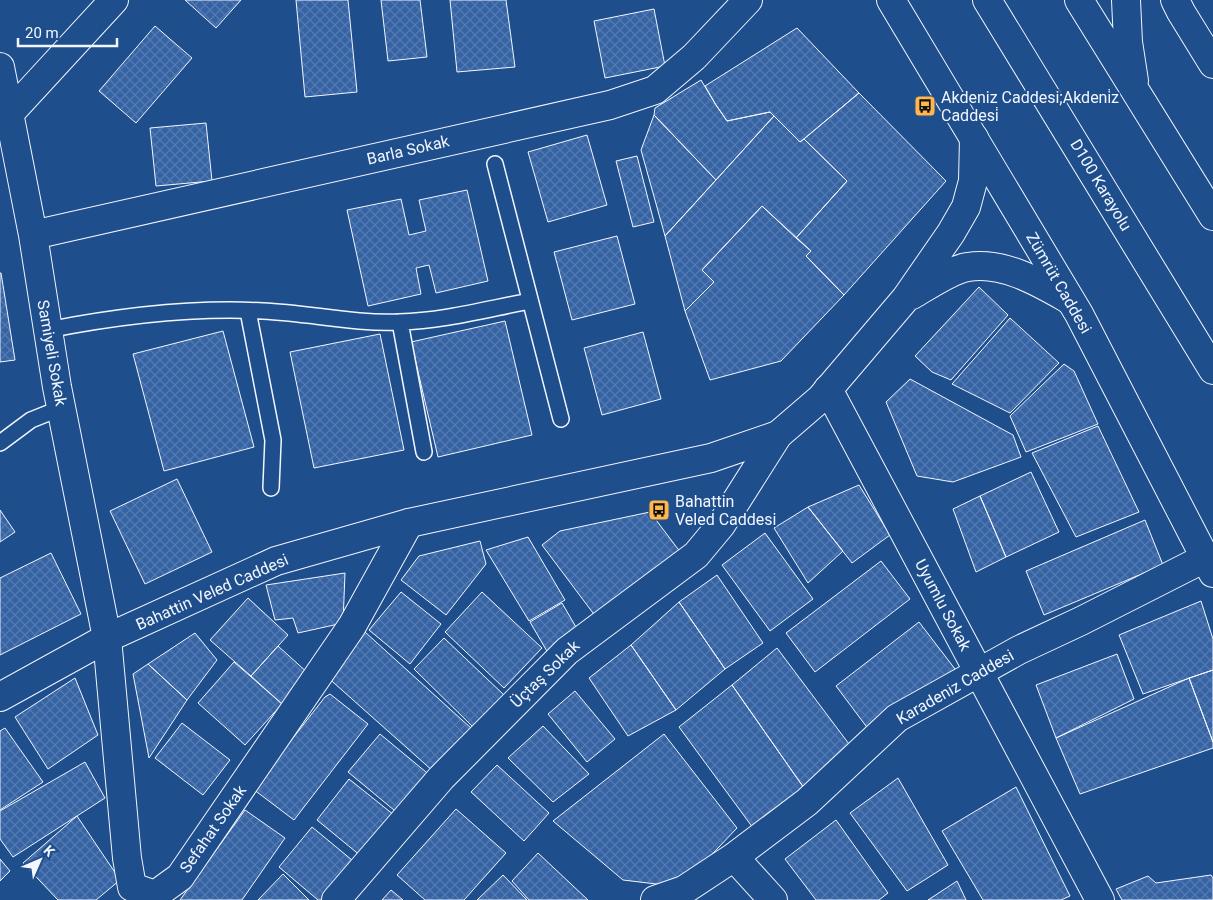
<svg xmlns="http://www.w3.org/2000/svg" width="1213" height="900" viewBox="0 0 1213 900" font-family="Roboto,sans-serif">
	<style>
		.building { fill: url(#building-cross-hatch); stroke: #f2f6ff }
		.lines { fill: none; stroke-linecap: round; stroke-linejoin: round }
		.service-casing { stroke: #f2f6ff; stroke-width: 18 }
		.minor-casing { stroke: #f2f6ff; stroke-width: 30 }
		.tertiary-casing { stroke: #f2f6ff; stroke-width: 30 }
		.primary-casing { stroke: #f2f6ff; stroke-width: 30 }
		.trunk-casing { stroke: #f2f6ff; stroke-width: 30 }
		.service { stroke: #1f4e8c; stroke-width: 15 }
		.minor { stroke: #1f4e8c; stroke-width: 28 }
		.tertiary { stroke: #1f4e8c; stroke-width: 28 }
		.primary { stroke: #1f4e8c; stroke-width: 28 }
		.trunk { stroke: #1f4e8c; stroke-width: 28 }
		.labels { text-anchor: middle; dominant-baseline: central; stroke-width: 4; stroke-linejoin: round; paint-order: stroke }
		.poi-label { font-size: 16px; fill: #f2f6ff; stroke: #1f4e8c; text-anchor: start }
		.street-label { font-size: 16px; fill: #f2f6ff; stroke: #1f4e8c }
	</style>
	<defs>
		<pattern id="building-cross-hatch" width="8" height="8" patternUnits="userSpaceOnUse" patternTransform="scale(1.25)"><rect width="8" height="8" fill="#3563a3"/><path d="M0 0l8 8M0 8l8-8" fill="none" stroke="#537ab1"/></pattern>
	</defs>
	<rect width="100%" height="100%" fill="#1f4e8c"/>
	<path class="building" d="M185,0H241L216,28Z
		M296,0H348L357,92L305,97Z
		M381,0H420L427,57L388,61Z
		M450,0H506L515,67L457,72Z
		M654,9L665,66L605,78L594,21Z
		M155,26L192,58L136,123L99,91Z
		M797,28L859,93L800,142L770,112L727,121L716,105L705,86Z
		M701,80L716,105L727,121L770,112L774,116L716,180L654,115L655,108Z
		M859,93L946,181L844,295L806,256L811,251L796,238L847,181L804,139Z
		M654,115L716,180L665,236L641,150Z
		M774,116L800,142L804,139L847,181L796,238L762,206L702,270L714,282L685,311L665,236Z
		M206,123L212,181L156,186L150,128Z
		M587,135L607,205L548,222L528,152Z
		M637,156L654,222L633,227L616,161Z
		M467,190L488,281L436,293L429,265L416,268L421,294L368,306L347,210L401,199L409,235L426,231L419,200Z
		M762,206L811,251L806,256L844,295L781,361L710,380L685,311L714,282L702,270Z
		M617,236L635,304L572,320L554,252Z
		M0,273H1L15,360L0,362Z
		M979,287L1008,315L951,380L932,372L915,356Z
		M1010,318L1059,363L1010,413L952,384Z
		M505,321L532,435L438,457L411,342Z
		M223,331L254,447L164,471L133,354Z
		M643,332L661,399L602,415L584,348Z
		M380,334L404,450L314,468L290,352Z
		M1064,364L1074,371L1098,424L1026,452L1010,416Z
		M910,379L1013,435L1021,457L953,482L917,476L886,402Z
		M1098,426L1139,512L1076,537L1032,453Z
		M1031,472L1059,532L1006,557L980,496Z
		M177,479L212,552L145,584L110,511Z
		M859,485L890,535L852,563L808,507Z
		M980,496L1006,557L976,572L953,509Z
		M808,507L843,551L808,583L774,528Z
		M0,510L15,532L0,542Z
		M650,512L681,553L596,617L542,545L560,531Z
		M1145,520L1163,565L1044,615L1026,571Z
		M765,533L813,599L770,631L722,565Z
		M528,537L565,600L529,621L486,550Z
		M480,541L486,564L446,615L401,580L419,556Z
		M51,553L81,614L0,655V578Z
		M881,561L910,599L815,672L786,633Z
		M345,573L343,623L298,633L293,618L275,620L266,585Z
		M717,575L763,643L725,669L679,602Z
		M401,592L441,624L410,664L369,630Z
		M482,592L542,648L504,688L445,632Z
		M248,598L288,635L251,676L210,640Z
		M1201,601L1213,639V670L1143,694L1119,635Z
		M679,602L725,669L676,710L631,645Z
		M562,603L580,634L548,653L530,622Z
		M919,622L955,669L872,734L836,686Z
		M365,632L472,729L434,772L325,675Z
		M195,633L217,660L187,700L148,664Z
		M444,638L504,695L473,727L414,669Z
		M631,645L676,710L628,736L589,678Z
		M278,646L309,674L282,704L251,676Z
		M777,648L852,748L804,788L732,685Z
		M1117,654L1134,699L1056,738L1036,685Z
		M234,662L282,704L245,745L198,703Z
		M148,664L187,700L149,758L133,674Z
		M1213,670V742L1189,678Z
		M75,678L98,735L48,769L15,717Z
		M1189,678L1213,742V748L1080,794L1056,738Z
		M732,685L804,788L756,832L679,727Z
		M575,691L615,739L587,762L548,714Z
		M330,694L368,724L294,820L253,789L325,697Z
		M182,723L230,760L203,795L155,758Z
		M543,726L589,774L553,802L508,758Z
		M5,728L43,782L0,810V731Z
		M380,734L432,777L400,815L348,772Z
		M664,734L737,828L681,887L623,880L553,821Z
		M85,762L105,798L13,857L0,839V811Z
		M497,765L549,813L524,841L471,792Z
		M898,778L948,865L907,891L850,813Z
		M349,779L399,819L367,861L317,820Z
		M1016,787L1070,896L1061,900H983L942,831Z
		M456,809L506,853L464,900H425L397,875Z
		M245,810L285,838L242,900H180Z
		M77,816L120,880L96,900H58L23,863Z
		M836,820L888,893L879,900H816L785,859Z
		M312,827L358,865L329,900H318L279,867Z
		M538,853L588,900H529L512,881Z
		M0,859L10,871L0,881Z
		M283,874L309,900H258Z
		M503,875L527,900H477Z
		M1211,875L1213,878V900H1122L1116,889L1148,876L1156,883Z
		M957,881L966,900H928Z
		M391,890L403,900H382Z"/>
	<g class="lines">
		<g class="service-casing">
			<path id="service" d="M495,164L561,419
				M248,311L273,440L271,488
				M400,322L424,452
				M48,330C119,316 190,307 263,311C309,313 354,324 399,322C443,321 487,309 530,301
				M0,443L31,420L61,408"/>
		</g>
		<g class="minor-casing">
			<path id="minor" d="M0,67L33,235L57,387L107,638L127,858L132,887L155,895L180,877L352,626L409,523
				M9,114L114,0
				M33,235L610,105L655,90L694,57L748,0
				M828,389L1100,900
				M734,857L773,900
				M336,900L441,778L567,651L696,555L721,525L778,435
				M655,900L684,890L734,857L807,802L897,718L1019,650L1081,621L1205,558"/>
		</g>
		<g class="tertiary-casing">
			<path id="tertiary" d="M912,295C926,287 952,269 968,267C1004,261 1040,283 1070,300
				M0,697L107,638L276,561L409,523L711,458L778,435L821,398L906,298L951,233L966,207L973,181L974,138"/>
		</g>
		<g class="primary-casing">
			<path id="primary" d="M891,0L1079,314L1213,573"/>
		</g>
		<g class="trunk-casing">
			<path id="trunk" d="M987,0L1213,370
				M1079,0L1213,216
				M1126,0L1128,42L1134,81
				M1175,0L1181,12L1213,64"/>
		</g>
		<use href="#service" class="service"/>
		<use href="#minor" class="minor"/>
		<use href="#tertiary" class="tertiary"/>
		<use href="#primary" class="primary"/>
		<use href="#trunk" class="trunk"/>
	</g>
	<defs>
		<g id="bus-square" transform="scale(1.125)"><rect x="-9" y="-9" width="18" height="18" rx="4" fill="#ffb74d" stroke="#1f4e8c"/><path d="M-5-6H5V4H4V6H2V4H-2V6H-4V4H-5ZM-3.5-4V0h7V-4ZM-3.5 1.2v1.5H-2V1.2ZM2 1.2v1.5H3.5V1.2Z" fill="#111"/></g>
	</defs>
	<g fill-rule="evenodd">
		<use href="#bus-square" x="925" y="106"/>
		<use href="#bus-square" x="659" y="510"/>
	</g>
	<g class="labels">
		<g class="poi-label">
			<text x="941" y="97">Akdeniz Caddesi;Akdeni̇z<tspan x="941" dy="18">Caddesi̇</tspan></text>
			<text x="675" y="501">Bahattin<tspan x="675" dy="18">Veled Caddesi</tspan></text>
		</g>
		<g class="street-label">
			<text transform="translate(408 150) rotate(-13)">Barla Sokak</text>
			<text transform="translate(1101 185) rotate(59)">D100 Karayolu</text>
			<text transform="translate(1059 283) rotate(60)">Zümrüt Caddesi</text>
			<text transform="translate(52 353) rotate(80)">Samiyeli Sokak</text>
			<text transform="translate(212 592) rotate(-24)">Bahattin Veled Caddesi</text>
			<text transform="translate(943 605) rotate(62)">Uyumlu Sokak</text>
			<text transform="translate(545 674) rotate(-44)">Üçtaş Sokak</text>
			<text transform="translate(955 687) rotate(-30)">Karadeniz Caddesi</text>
			<text transform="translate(213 829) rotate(-55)">Sefahat Sokak</text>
		</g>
	</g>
	<g transform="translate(40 860) rotate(45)" stroke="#1f4e8c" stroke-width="4" paint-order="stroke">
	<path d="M0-4L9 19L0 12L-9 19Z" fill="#f2f6ff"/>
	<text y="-8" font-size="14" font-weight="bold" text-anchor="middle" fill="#f2f6ff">K</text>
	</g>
	<path d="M18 38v8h99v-8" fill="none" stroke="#f2f6ff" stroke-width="2.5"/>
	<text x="25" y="38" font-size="15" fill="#f2f6ff" stroke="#1f4e8c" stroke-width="4" paint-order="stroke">20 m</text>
</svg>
